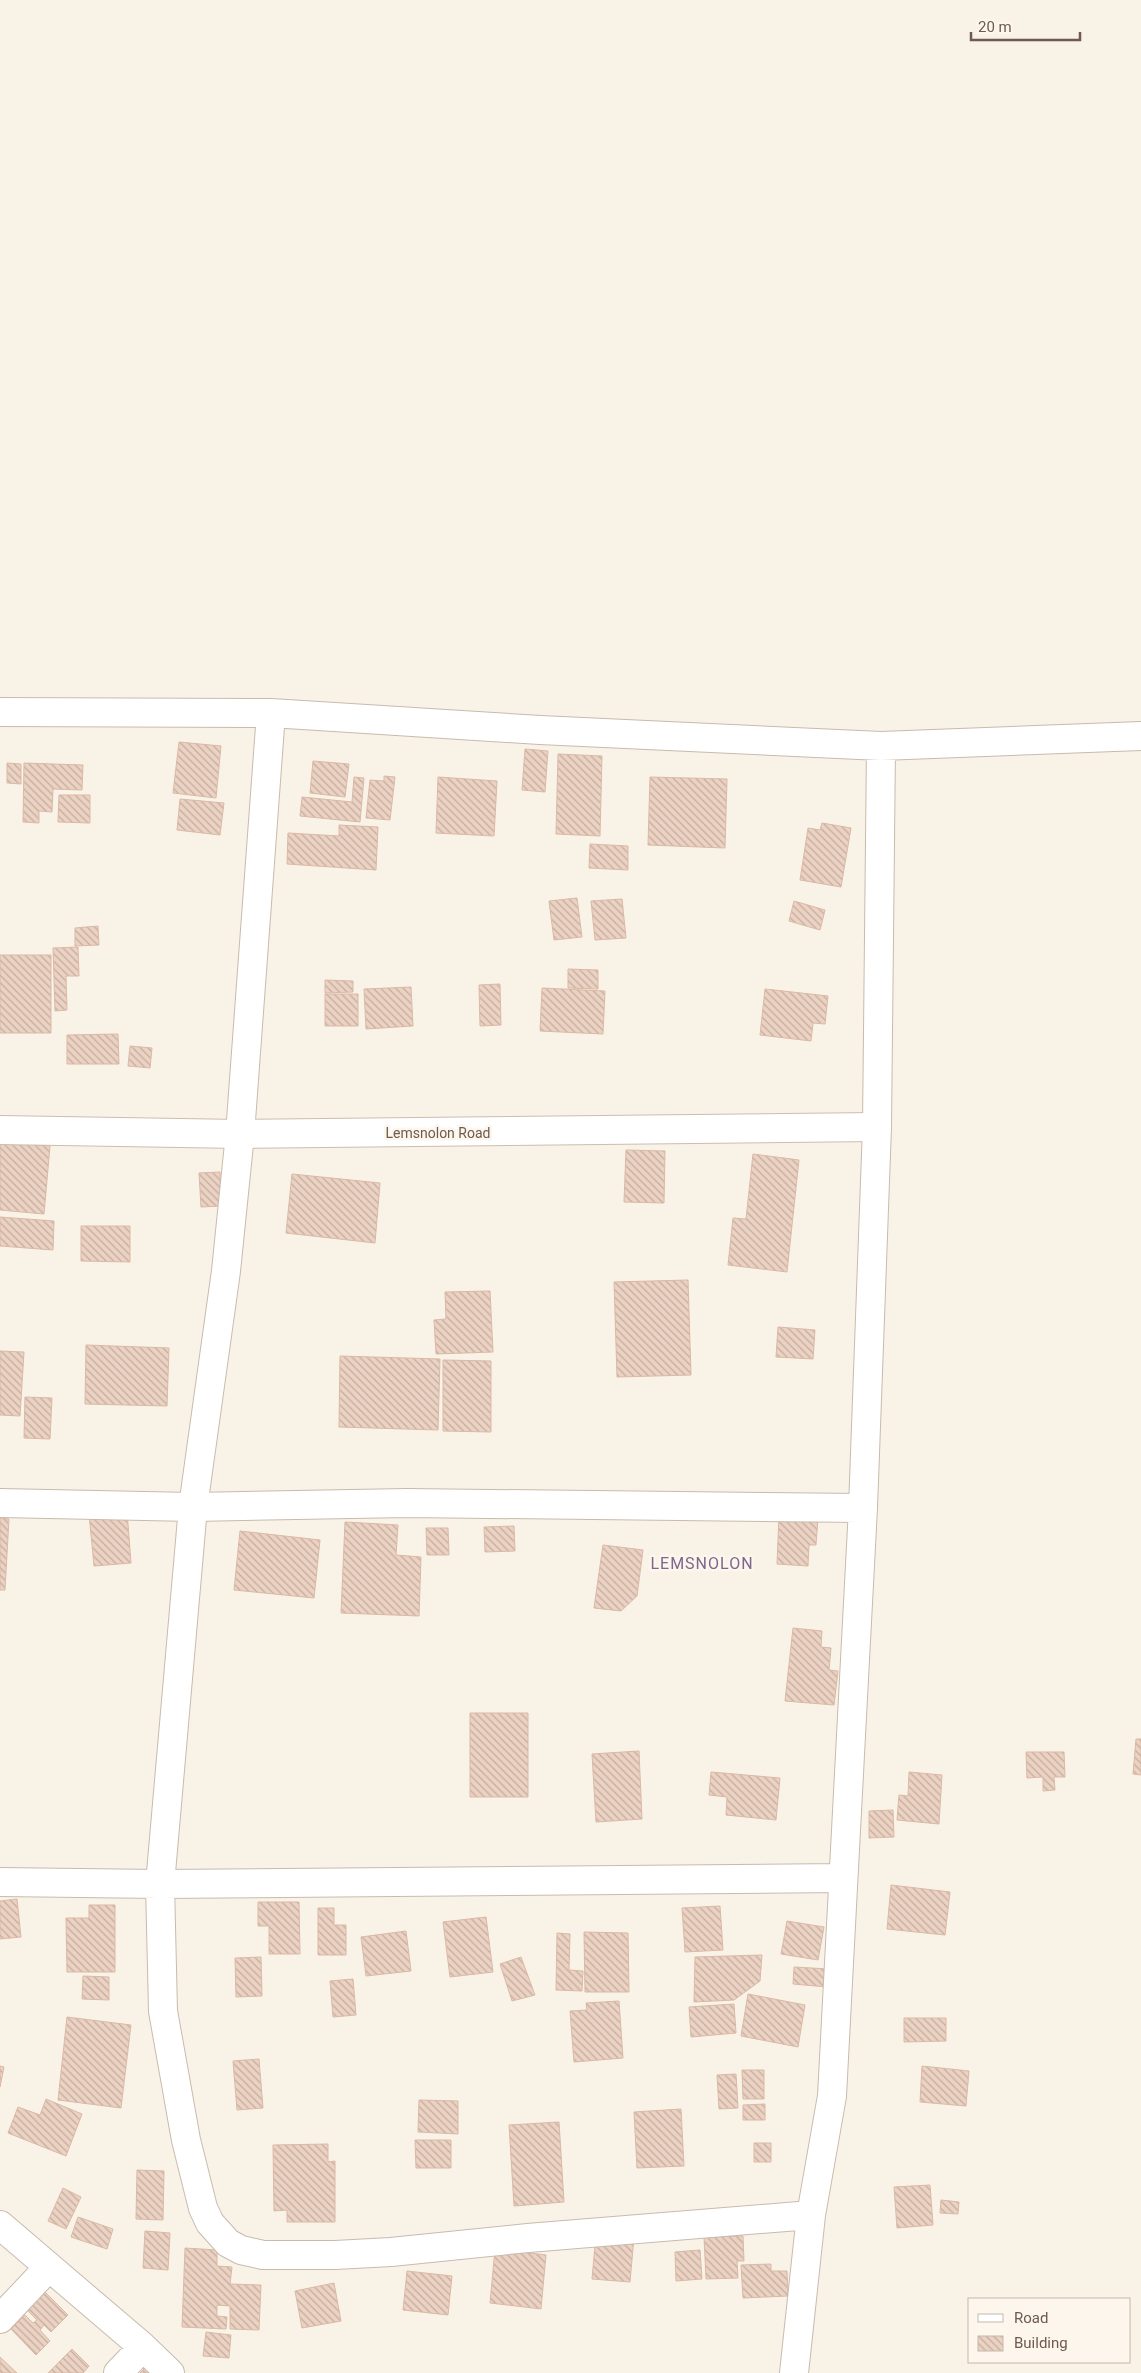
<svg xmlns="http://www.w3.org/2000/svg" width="1141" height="2373" viewBox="0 0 1141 2373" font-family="Roboto,sans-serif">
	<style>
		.building { fill: url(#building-back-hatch); stroke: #dbb9a5 }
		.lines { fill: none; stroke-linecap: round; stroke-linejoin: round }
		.street-casing { stroke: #c9baae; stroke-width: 30 }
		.secondary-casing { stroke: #cebcaf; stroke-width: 30 }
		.street { stroke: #fff; stroke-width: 28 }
		.secondary { stroke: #fff; stroke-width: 28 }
		.labels { text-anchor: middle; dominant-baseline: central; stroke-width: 5; stroke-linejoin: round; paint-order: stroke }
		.street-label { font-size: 14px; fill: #6f5a4f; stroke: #fcf6ed }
		.quarter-label { font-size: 16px; letter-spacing: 1px; fill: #7e668c; stroke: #fcf6ed }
	</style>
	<defs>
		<pattern id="building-back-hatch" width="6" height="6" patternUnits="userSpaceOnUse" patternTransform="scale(1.25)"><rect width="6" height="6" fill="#ebd2c2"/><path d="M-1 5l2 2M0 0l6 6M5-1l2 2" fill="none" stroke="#c3ada0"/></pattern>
	</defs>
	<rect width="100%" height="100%" fill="#f9f2e7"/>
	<path class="building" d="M179,742L221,746L216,798L173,793Z
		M525,749L548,751L545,792L522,790Z
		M558,754L602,756L600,836L556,834Z
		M313,761L349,764L345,797L310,793Z
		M7,763L21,764V784L7,783Z
		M24,763L83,765L82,790L53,789L52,812L39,811V823L23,822Z
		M384,776L395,777L390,820L366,818L370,780L384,781Z
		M354,777L364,778L360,822L300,816L302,797L352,802Z
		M438,777L497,781L494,836L436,833Z
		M650,777L727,779L725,848L648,845Z
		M59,795H90V823L58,822Z
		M180,799L224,803L220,835L177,830Z
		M822,823L851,828L841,887L800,880L808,828L820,830Z
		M339,825L378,827L376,870L287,864L288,833L339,836Z
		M590,844L628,846V870L589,868Z
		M577,898L582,937L554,940L549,901Z
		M622,899L626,938L595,940L591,901Z
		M794,901L825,910L820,930L789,921Z
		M98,926L99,945L75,946V928Z
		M78,947L79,976H66L67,1010L55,1011L53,948Z
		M0,955H51V1033H0Z
		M568,969L598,970V989L568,988Z
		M325,980L353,981V992L325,993Z
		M500,984L501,1025L480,1026L479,985Z
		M411,987L413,1026L366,1029L364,989Z
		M542,988L605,991L603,1034L540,1031Z
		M765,989L828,996L825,1024L813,1023L811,1041L760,1035Z
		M325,994H358V1026H325Z
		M118,1034L119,1064H67V1035Z
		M130,1046L152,1048L150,1068L128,1066Z
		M0,1142L50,1146L44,1214L0,1210Z
		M626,1150L665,1151L664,1203L624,1202Z
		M753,1154L799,1160L787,1272L728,1265L733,1218L746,1219Z
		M220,1172L221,1206L201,1207L199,1173Z
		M292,1174L380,1183L375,1243L286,1233Z
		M0,1217L54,1221L53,1250L0,1246Z
		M81,1226H130V1262L81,1261Z
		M688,1280L691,1375L617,1377L614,1282Z
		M490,1291L493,1352L436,1354L434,1320L446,1319L445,1292Z
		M778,1327L815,1330L813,1359L776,1357Z
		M86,1345L169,1348L167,1406L85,1404Z
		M0,1351L24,1352L20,1416L0,1415Z
		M340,1356L440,1359L438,1430L339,1427Z
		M443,1360L491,1361V1432L443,1431Z
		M25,1397L52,1398L50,1439L24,1438Z
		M127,1511L131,1563L94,1566L89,1514Z
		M779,1516L818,1518L816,1545H809L808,1566L777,1564Z
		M0,1518L9,1519L5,1590H0Z
		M345,1522L398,1525L396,1555L421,1557L419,1616L341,1613Z
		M514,1526L515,1551L485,1552L484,1527Z
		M426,1528H448L449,1555H427Z
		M240,1531L320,1540L314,1598L234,1590Z
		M603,1545L643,1550L637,1596L621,1611L594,1608Z
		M793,1628L822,1631L821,1647L831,1648L829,1670L838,1671L834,1705L785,1701Z
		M470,1713H528V1797H470Z
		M1136,1739H1141V1775L1133,1774Z
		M639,1751L642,1819L596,1822L592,1754Z
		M1026,1752H1064L1065,1777H1054L1055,1790L1043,1791V1777L1027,1778Z
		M711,1772L780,1778L776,1820L726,1815L727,1797L709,1795Z
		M909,1772L942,1775L939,1824L897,1820L899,1795L908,1796Z
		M893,1810L894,1837L869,1838V1811Z
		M891,1885L950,1892L945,1935L887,1929Z
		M17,1899L21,1937L0,1939V1901Z
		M258,1902H299L300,1954H269V1926H258Z
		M89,1905H115V1972H67L66,1918H89Z
		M720,1906L723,1950L685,1952L682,1908Z
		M318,1908H334V1925H346V1955H318Z
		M486,1917L493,1972L450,1977L443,1922Z
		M787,1921L824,1927L818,1960L781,1954Z
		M406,1931L411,1971L366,1976L361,1937Z
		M584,1932L628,1933L629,1992H585Z
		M557,1933L570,1934L569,1970L583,1971L582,1991L556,1990Z
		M762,1955L760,1981L734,2000L694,2002L695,1957Z
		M261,1957L262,1996L236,1997L235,1958Z
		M521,1957L535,1995L512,2001L500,1964Z
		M794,1967L829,1969L827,1987L793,1984Z
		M83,1976L109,1977V2000L82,1999Z
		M353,1979L356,2015L333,2017L330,1981Z
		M748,1994L805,2005L798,2047L741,2036Z
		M619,2001L623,2058L574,2062L570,2011L587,2010L586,2003Z
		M734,2004L736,2033L691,2037L689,2007Z
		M67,2017L131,2025L121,2108L58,2100Z
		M904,2018H946V2041L904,2042Z
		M259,2059L263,2108L237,2110L233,2061Z
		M0,2066L4,2067L0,2087Z
		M922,2066L969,2071L966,2106L920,2102Z
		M742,2070H764V2099H743Z
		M736,2074L738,2108L719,2109L717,2075Z
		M46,2099L82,2114L66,2156L8,2133L18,2107L40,2115Z
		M419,2100L458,2101V2134L418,2132Z
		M765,2104V2120H743V2105Z
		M681,2109L684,2166L637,2168L634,2112Z
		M559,2122L564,2202L514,2206L509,2125Z
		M415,2140H451V2168H416Z
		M754,2143H771V2162H754Z
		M328,2144V2162L335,2161V2222H287V2210L274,2211L273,2145Z
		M137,2170L164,2171L163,2220L136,2219Z
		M930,2185L933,2225L897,2228L894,2187Z
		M63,2188L81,2197L66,2229L48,2221Z
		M941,2200L959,2202L958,2214L940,2213Z
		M78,2217L113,2229L107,2249L71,2237Z
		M145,2231L170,2233L168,2270L143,2268Z
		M596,2234L634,2237L630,2282L592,2279Z
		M743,2236L744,2261H737L738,2278L706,2279L704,2237Z
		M185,2248L217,2250V2266L232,2267L230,2284L261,2285L259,2330L230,2329V2306L217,2305V2316L227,2317L226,2329L182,2327Z
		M495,2249L546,2255L541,2309L490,2303Z
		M700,2250L702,2279L676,2281L675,2252Z
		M771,2264V2271H787L788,2296L743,2298L741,2265Z
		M407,2271L452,2276L448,2315L403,2310Z
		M334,2283L341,2321L302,2328L295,2291Z
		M45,2292L68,2315L51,2332L44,2325L40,2330L50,2341L36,2355L11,2329L25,2315L33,2323L37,2320L27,2310Z
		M206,2332L231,2335L229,2358L203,2356Z
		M72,2349L89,2366L83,2373H48Z
		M0,2357L17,2373H0Z
		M146,2367L153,2373H140Z"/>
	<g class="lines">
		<g class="street-casing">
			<path id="street" d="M0,712L271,713L540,730L881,746L1141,736
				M271,713L240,1134L226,1271L193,1507L160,1884L163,2011L186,2140L203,2208L210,2223L228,2243L241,2250L263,2255H335L391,2252L528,2238L811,2215
				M0,1503L193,1507L407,1503L863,1508
				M0,1882L160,1884L842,1878
				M0,2225L143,2347L170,2373
				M0,2319L48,2268
				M118,2373L143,2347
				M794,2373L811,2215L832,2096L863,1508L877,1127L881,746"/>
		</g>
		<g class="secondary-casing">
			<path id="secondary" d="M0,1130L240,1134L877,1127"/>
		</g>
		<use href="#street" class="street"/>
		<use href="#secondary" class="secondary"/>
	</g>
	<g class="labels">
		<g class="street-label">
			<text x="438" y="1133">Lemsnolon Road</text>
		</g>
		<g class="quarter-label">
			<text x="702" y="1563">LEMSNOLON</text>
		</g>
	</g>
	<rect x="968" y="2298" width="162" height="65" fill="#fcf6ed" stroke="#c4b8ae"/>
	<rect x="978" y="2314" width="25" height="8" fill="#ffffff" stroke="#c4b8ae"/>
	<text x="1014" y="2323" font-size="15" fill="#6f5a4f">Road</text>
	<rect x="978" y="2336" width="25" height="15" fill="url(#building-back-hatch)" stroke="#c4b8ae"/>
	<text x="1014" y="2348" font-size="15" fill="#6f5a4f">Building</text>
	<path d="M971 32v8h109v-8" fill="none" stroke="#6f5a4f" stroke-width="2.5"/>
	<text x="978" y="32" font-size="15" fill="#6f5a4f" stroke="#fcf6ed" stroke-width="4" paint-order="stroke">20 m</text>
</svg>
